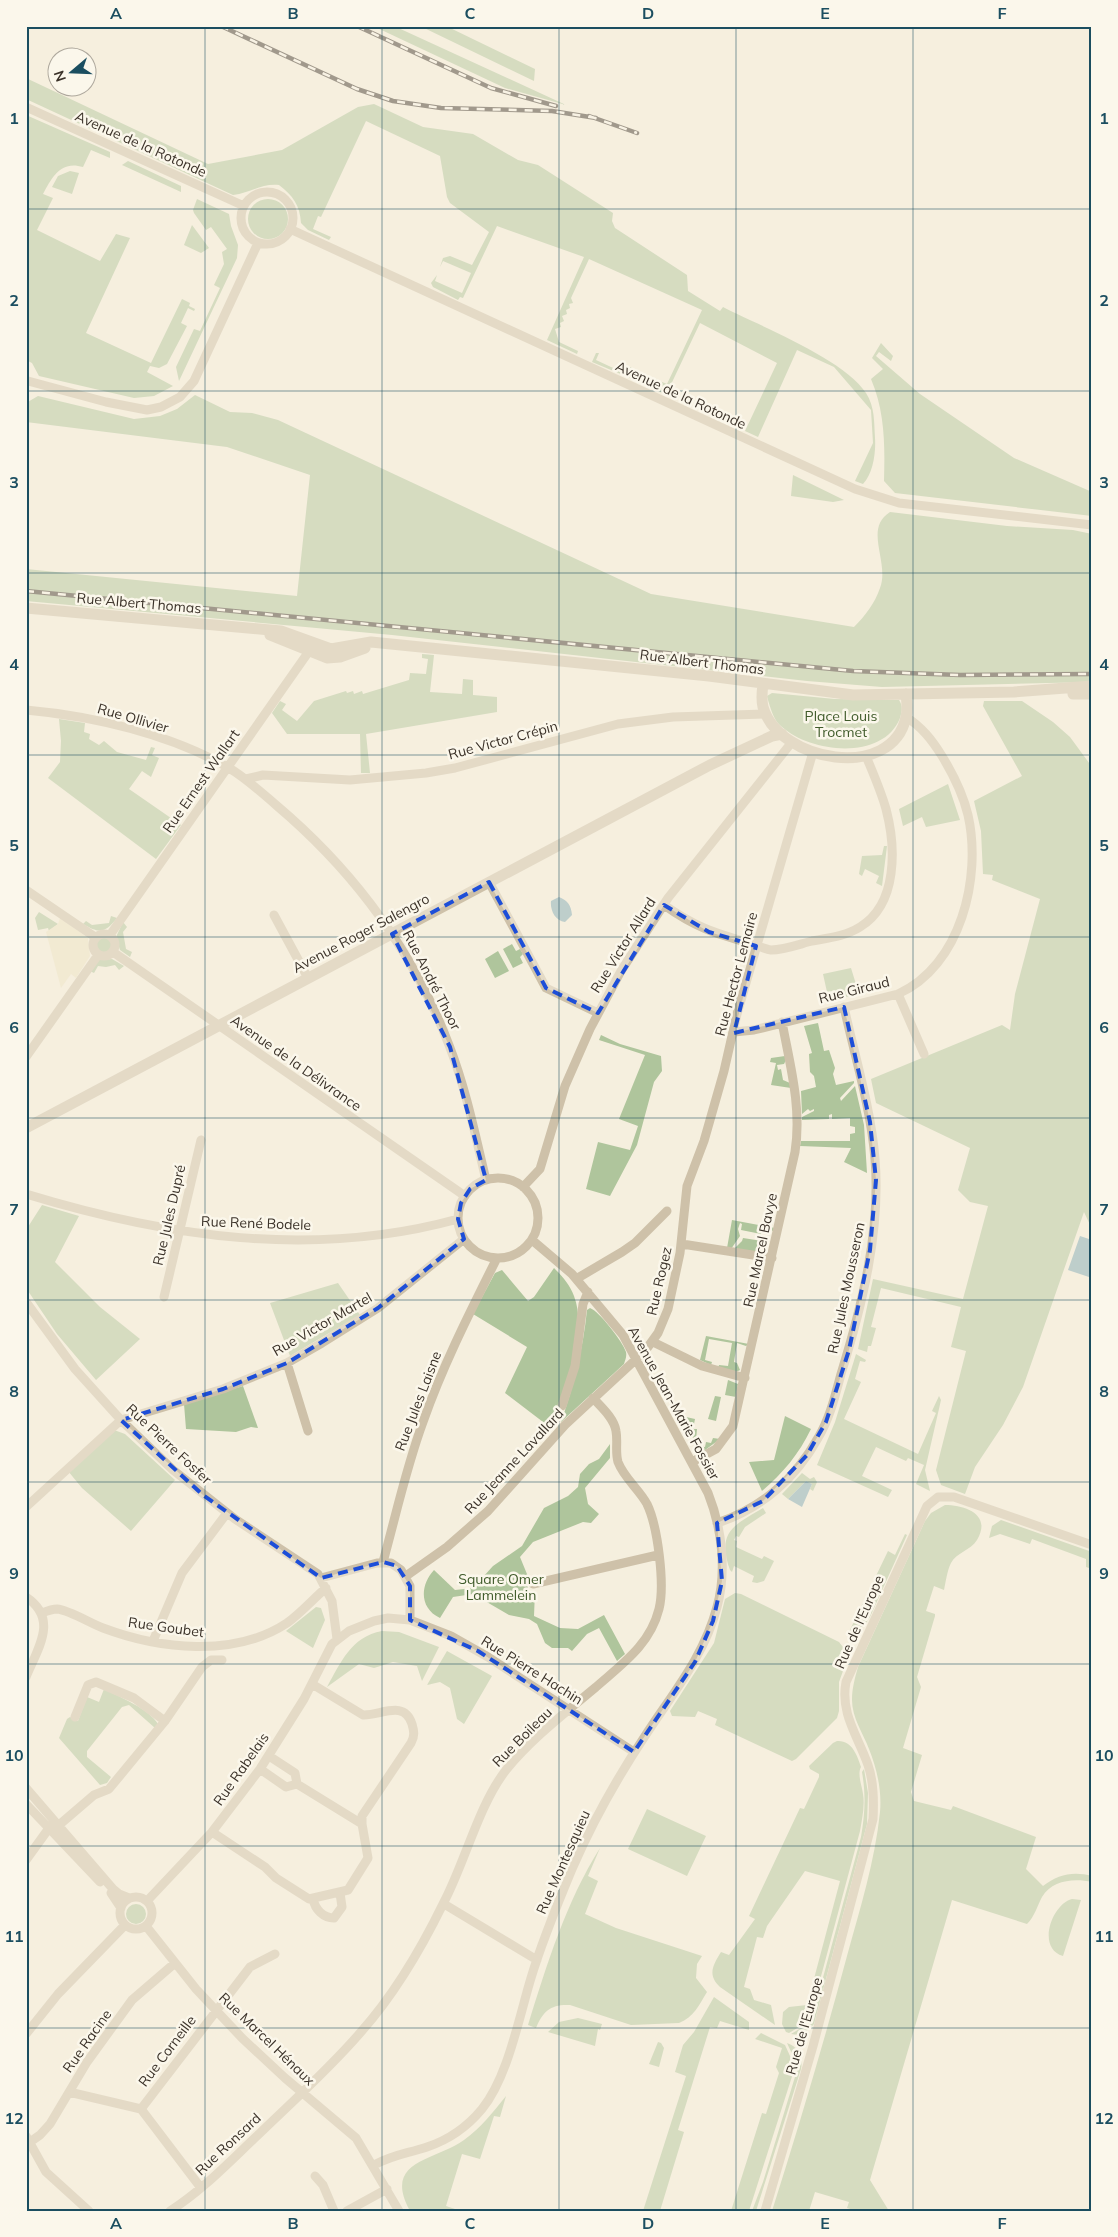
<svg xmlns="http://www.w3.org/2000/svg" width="1118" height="2237" viewBox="0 0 1118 2237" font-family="Mulish,sans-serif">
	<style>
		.green { fill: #afc59c }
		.plaza { fill: #eee4c4 }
		.water { fill: #7aa6b4 }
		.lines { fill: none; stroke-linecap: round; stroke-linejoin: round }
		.minor { stroke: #cec1a9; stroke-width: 9 }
		.tertiary { stroke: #cec1a9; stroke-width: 11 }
		.rail-casing { stroke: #3b3229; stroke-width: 4.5 }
		.rail { stroke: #fbf7eb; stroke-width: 2.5; stroke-dasharray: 8; stroke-linecap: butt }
		.marked { fill: none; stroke: #1d4ed8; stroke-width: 4; stroke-dasharray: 10 6; stroke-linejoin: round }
		.grid { fill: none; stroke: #1b4e60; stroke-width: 1; stroke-opacity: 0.55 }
		.labels { text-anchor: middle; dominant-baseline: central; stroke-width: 5; stroke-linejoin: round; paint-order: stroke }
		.street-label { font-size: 14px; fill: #3b3229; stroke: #fbf7eb }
		.park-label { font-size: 14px; fill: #405b2b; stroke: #fbf7eb }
		.neatline { fill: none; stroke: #1b4e60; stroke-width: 2 }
		.grid-label { font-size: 16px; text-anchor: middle; font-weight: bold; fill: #1b4e60 }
	</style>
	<rect width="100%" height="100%" fill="#f5efde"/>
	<path class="green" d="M373,26H394L566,105L505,88Z
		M420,26H446L535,69L534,81Z
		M26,78L208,164L282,150L358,107L374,104L423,127L473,134L518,160L538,165L613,213L612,221L615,228L687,275L688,291L720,311L723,307C762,327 844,359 866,393C875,407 874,422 875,438C876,453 873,474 863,484L855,481L873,443L871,410L834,367L797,350L758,437L745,431L777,363L700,323L666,395L646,385L650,377L667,384L702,310L589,259L571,298L573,303L569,304L570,308L566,310L567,314L562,316L564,321L560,323L561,327L555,329L559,342L578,351L577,354L547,340L584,257L497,226L463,298L460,297L458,300L433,287L431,283L437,275L435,281L462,293L471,273L443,261L440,267L443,258L450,256L472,265L489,232L450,203L447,197L440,156L366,121L321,217L318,216L313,229L331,237L329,240L308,230L301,223C300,205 293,196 279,185C262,183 250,193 233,195L26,99Z
		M26,115L110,152V158L91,150L83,167C61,160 52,177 43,194L53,198L37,230L100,261L116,234L130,238L86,333L151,363L182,299L190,303L189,306L195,309L194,311L188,308L181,323L187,326L167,364L159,368L150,366L147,372L173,386L154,396L134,398L39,376L32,363L26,360Z
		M128,161L181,186V192L122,165Z
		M70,171L79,173L72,194L52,187L58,176Z
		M197,199L229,214L231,226L238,245L237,258L179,381L176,367L194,329L200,331L220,288L214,285L224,264L222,252L227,249L211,227L206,230L194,213L193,210Z
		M248 219a20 20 0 1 1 40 0a20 20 0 1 1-40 0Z
		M192,225L209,248L201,253L184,245Z
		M881,343L893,356L891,361L879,352L876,356L920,394L1014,458L1092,492V516L895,493L884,481C885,445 885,412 871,379L883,369L872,358Z
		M596,353H599L596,360L626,374L630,367L638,371L635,380L592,362Z
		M195,395L230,412L252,413L278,420L651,594L854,627C865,616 875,603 880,588C890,562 863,529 890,512L1007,526L1073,530L1092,534V682L882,687L807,681L392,635L26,601V569L297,596L310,475L227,447L26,422V403L38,396L134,419L160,416L177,409Z
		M793,475L844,500L833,502L791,496Z
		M422,654L434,655L430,692L462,694L463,679L473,680V695L497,697V712L366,734L370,773H361L360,734H287L272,713L280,701L286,704L282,710L297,721L314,701L346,691L347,693L353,691L354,694L362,691L363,694L409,680L410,673L426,674L428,659L422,658Z
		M772,693L835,699L899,700C903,706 902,711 900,718C883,761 811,753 782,727C774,721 771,710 768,700L767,696Z
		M984,701H1022L1053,722L1070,737L1092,767V1229L1084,1212L1023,1387L1003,1425L975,1467L965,1494L941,1485L936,1470L966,1351L951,1347L961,1307L881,1288L871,1327L876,1328L871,1346H868L867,1352L858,1349L873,1279L963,1299L988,1206L970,1202L958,1190L970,1148L876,1103L871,1079L1002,1025L1010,1030L1015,994L1040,899L992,880L993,875L983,874L981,831L974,801L1022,776L983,706Z
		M59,719L85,723L84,732L90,734L89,739L99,745L104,741L117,752L146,760L151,747L155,748L152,755L159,758L151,777L142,771L129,789L181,825L156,859L48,778L60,762L61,741Z
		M948,784L960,820L926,827L922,817L903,826L899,809Z
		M884,846H887L882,886L876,883L879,876L865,869L862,876L859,874L862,856L882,855Z
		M39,912L58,924L49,931L48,928L38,930L35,918Z
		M111,916L117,918C105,933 100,934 83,924L86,921L92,925L109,923Z
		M123,922L127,927L123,932L126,949L132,952L130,957L120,950L116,937Z
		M96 945a8 8 0 1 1 16 0a8 8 0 1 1-16 0Z
		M512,944L516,951L520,949L523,954L520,957L523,963L513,968L503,949Z
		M498,951L509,971L495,978L485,959Z
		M112,959L124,966L119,970L115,965L106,967L98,966L94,973L90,971L99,960Z
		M851,968L859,994L829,1001L823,974Z
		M818,1023L824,1051L829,1050L835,1068L833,1074L836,1085L854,1081V1083L840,1098L841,1101L855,1086L864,1125L867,1173L844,1162L851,1148L800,1146L801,1141H850V1134L855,1133V1127L850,1126V1118L832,1119V1114L829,1115V1119L802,1120V1117L814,1111V1109L810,1111L808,1109L802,1114L801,1091L816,1087L814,1076L810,1072L809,1054L812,1053L804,1026Z
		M601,1035L620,1044L661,1056L662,1071L654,1082L637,1145L610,1196L586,1189L598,1142L630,1150L638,1126L619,1119L645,1055L599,1040Z
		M785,1056L786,1060L784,1064L777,1065L778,1070L781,1069L783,1080L790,1083L791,1088L771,1085L776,1063L770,1062L771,1058Z
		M42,1205L79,1216L55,1262L100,1307L140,1339L96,1380L57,1334L26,1288V1230Z
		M732,1220L775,1228V1230L772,1231V1229L763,1228L761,1234L741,1230L742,1224L740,1223L738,1229L740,1236L731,1249L727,1248Z
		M743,1238L762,1241V1240L767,1249L758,1252L734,1249L742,1241Z
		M554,1268C562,1276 570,1285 574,1296C588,1332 566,1395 547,1425L505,1393L527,1347L473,1314L495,1273L502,1270L528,1301L534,1297Z
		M338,1283L360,1315L290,1356L270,1303Z
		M590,1308C599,1311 623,1342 626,1352C627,1357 625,1360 624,1364L561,1422C574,1385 583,1349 587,1310Z
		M706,1336L749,1344L746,1346L737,1343L734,1362L737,1363L740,1370L736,1372L718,1368L719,1365L728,1366L732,1343L709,1339L705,1360L712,1362L711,1365L700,1360Z
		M856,1354L866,1360L865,1362L860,1361L855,1379L861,1382L844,1419L918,1454L936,1413L932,1411L939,1396L941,1400L925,1470L930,1491L916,1484L924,1465L908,1458L906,1461L876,1447L862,1476L892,1490L888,1497L817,1465L835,1422Z
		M728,1380L738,1384L736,1397L725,1395Z
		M243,1386L258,1428L251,1427L236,1432L186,1429L184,1404Z
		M715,1396L721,1397L716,1421L708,1419Z
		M785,1416L811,1429C799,1454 783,1473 762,1491L749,1462L774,1460Z
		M686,1417L695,1419L693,1429H697L696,1440L700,1441L699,1446L705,1447L706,1442L711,1443L713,1438L720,1439L701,1453L683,1419Z
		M114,1430L125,1434L175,1480L131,1531L82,1488L68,1471Z
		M610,1444V1458L585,1488L588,1504L599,1514L591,1523L583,1522L533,1542L520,1557L529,1579L523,1576L521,1582L527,1585L528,1588L526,1594L532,1596L535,1591L534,1616L560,1628L578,1629L604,1615L625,1654L617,1661L599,1628L587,1634L572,1651L568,1648H552L545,1643L537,1624L529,1619L509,1615L473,1594L453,1597L440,1618C419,1608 420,1585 434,1570L455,1590L473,1588L493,1566L522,1546L544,1508L568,1496L578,1487L580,1474L589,1464L599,1459Z
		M802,1473L810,1479L814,1477L817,1482L813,1491L810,1489L812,1484L806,1481L788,1499L782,1494Z
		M945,1505C966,1505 992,1515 977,1540C971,1550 956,1553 951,1563C947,1571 946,1581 944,1590L934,1586L926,1611L935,1614V1616L917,1677L921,1687L903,1748L922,1755L911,1792L914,1801L951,1810L953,1806L1036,1837L1026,1869L1043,1886C1058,1874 1074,1871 1092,1876V1882C1074,1878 1052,1880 1042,1897C1037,1906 1035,1916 1027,1924L952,1900L870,2180L889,2211H857L847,2208L849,2202L815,2192L809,2211H772C799,2126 824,2042 847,1956C860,1909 875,1861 880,1812C882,1791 877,1769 869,1749C863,1733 852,1718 852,1700C852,1688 855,1678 858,1667L925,1521L931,1513Z
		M763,1508L766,1513L745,1527L739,1537L736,1536L734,1540L737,1541L736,1547L762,1559L764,1556L774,1561L764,1581L757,1583L752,1582L754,1576L734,1566L732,1572L730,1570C716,1531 735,1525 763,1508Z
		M1001,1520L1092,1552V1569L1086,1567V1559L1032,1539L1030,1544L1000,1534L989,1538L992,1526Z
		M905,1534L907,1535L870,1617L864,1626L849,1632L888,1551L895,1555Z
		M735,1593L741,1594L839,1642L846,1651L847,1660L839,1682V1711L837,1718L796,1759L792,1761L715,1725L717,1719L698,1711L695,1717L672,1716L670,1711L714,1643L725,1599Z
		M316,1607L321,1608L325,1620L313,1648L286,1631Z
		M382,1631L399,1632L439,1647L422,1681L417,1666L393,1662L374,1668L359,1664L327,1687C341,1662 351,1637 382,1631Z
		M447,1651L492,1676L464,1724L457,1719L450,1688L440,1682L427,1685Z
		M104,1689C120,1697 149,1709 158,1724L155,1728L129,1705L122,1707L87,1751V1757L111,1777L107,1783L100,1785L59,1738L67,1719L70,1717L78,1721L87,1697L99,1702Z
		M837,1741C852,1740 857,1755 861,1767C857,1774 862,1786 863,1794C865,1806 862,1819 860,1831L809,2021L789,2033L786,2032L782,2024L783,2012L789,2007L807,2005L840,1881L805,1871L767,1926L763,1938L757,1937L744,1987L750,1989L754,2000L771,2005L775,2025L720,1987C707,1975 713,1965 721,1952L729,1955L755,1919L749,1916L800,1808L804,1809L819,1777V1774L810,1769L809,1766L833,1743Z
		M864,1769L868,1793L867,1824L814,2024C808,2031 801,2036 791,2034L811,2022L861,1837C865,1814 866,1795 862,1772Z
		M647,1809L706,1836L687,1876L628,1849Z
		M600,1848L588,1876L598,1881L585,1914L616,1928L702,1956L697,1964L696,1978L707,1992C699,2005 694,2017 679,2023L631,2025L570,2005C551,2004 543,2011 536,2028L528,2025C547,1964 566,1902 600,1848Z
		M1072,1899L1081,1900L1063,1956C1036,1948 1052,1904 1072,1899Z
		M126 1914a10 10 0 1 1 20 0a10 10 0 1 1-20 0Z
		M714,1997L749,2022V2030L720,2021L717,2028L710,2027L678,2130L684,2132L660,2211H643L686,2076L675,2072L683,2045L694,2032Z
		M578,2018L602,2024L600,2030L598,2029L595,2046L548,2032L559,2022Z
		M761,2033L785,2045L795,2067L749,2211H731L762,2113L766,2114L779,2073L776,2067L782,2048L755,2039Z
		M658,2042L661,2043L664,2048L659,2067L649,2064Z
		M787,2043C799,2047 803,2058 801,2069L756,2211H752L763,2182L798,2067Z
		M506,2096L500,2117L494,2116L480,2159L462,2154L446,2206L461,2211H410C382,2160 435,2161 464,2140C481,2128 493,2112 506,2096Z"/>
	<path class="plaza" d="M60,918L88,938L90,956L76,978L71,974L61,988L46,932L58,924Z"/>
	<path class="water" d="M559,897C568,901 571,905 572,915L565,922C555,921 550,910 551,901Z
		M1080,1236L1089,1239L1092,1246V1278L1068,1270Z
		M806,1481L812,1484L802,1507L788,1499Z"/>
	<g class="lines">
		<path class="minor" d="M26,107L244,206
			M241 218a26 26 0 1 1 52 0a26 26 0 1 1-52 0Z
			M290,229L855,489L899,503L1092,525
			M28,381L106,402L147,410L161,407L180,397L194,381L258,243
			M26,710C93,716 170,734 229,768C246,778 261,792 276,805C353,870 413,951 449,1045C466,1089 475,1134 486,1180
			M246,779L263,775L350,780L426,773L455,768L618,724L673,717L766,714
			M489,882L546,988L598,1013
			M26,890L95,937
			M664,905C695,927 714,933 749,943C756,945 764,949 771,950C784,950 800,944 812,941C828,938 846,936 860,927C898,904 896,847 886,809C881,791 873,773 866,756
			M274,915L308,978
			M93 945a11 11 0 1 1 22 0a11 11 0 1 1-22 0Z
			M110,935L312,647
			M113,952L465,1196
			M898,994L924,1054
			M734,1032L754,1030L898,994C961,966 982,877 968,815C963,794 953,774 942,756C932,740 922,727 906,717
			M26,1057L98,955
			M458 1218a40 40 0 1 1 80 0a40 40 0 1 1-80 0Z
			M523,1187L540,1169L565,1086L590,1029L621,971L668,898L792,742
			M26,1194C167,1237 313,1259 458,1219
			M682,1244L772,1258
			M576,1279L622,1252L635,1243L667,1211
			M164,1297L201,1140
			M26,1302L75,1369L121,1420L173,1470L235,1519L318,1574L332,1601L337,1639
			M653,1342L702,1366L745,1378
			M287,1363L308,1431
			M562,1406L575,1366L583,1304L588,1292
			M692,1462L716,1449L733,1426L795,1152C802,1108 790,1065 782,1022
			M26,1507L121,1420L223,1389L287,1363L322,1343L378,1308L464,1239
			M717,1523C761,1509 796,1478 818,1438C830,1418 835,1396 841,1374C862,1306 881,1230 875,1159C871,1109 855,1057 844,1007
			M383,1562C396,1515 406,1468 423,1422C443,1365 470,1312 497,1258
			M406,1576L447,1547L488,1511L565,1425L645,1351L658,1333L668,1309L680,1253L687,1186L704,1141L724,1071L737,1014L813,752
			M321,1578L377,1563H391L401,1570L410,1586V1620
			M533,1584L658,1555
			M26,1597C59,1619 38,1648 26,1677
			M42,1613C47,1611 52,1609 57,1609C69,1610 90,1623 103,1628C159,1649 234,1658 287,1623C301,1613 313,1599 326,1588
			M153,1641L182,1573L227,1513
			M75,1717L88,1685L96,1682L134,1698L165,1721
			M260,1769L286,1787L297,1784L295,1773L269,1756
			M297,1784L362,1824
			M26,1788L113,1889L119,1894L129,1898
			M26,1804L100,1882
			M59,1825L94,1795L109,1789L165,1721L202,1667L211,1660H222
			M212,1832L265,1867L276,1878L309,1899L348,1890L368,1858L362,1824V1816L411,1743C415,1736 414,1731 412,1724C404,1699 380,1716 363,1715L312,1684
			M26,1860L52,1824
			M111,1893L121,1908
			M120 1913a16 16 0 1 1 32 0a16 16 0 1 1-32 0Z
			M313,1899C315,1909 323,1918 334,1918L342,1907L340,1893
			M147,1901L212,1832L260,1769L304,1699L332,1644L349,1631L374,1621L388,1618L410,1620L451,1636L488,1657L634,1752
			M444,1904L537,1960
			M146,1926L196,1989L242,2038L285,2078L356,2138L399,2211
			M26,2034L58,1994L125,1925
			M69,2092L141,2109L201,2188
			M141,2109L250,1967L275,1954
			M26,2136L46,2172L89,2211
			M30,2142L40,2135L50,2124L87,2062L132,2000L175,1963
			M374,2165C395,2154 406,2154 427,2147C448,2140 468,2126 482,2109C508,2077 519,2017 531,1978C542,1941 557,1905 572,1869C592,1823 617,1778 645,1736C672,1694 704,1657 717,1607C727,1571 722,1528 708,1493L623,1335L572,1274L532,1240
			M315,2176L323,2185L334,2211
			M170,2211C203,2190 230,2161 259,2134C293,2101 329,2069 360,2033C394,1995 421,1949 443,1904C465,1863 478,1806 506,1770C531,1739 565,1713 596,1687C622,1664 650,1645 659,1609C665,1585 658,1527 647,1504C639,1489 624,1478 618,1462C615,1451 618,1442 616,1431C614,1418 601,1407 593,1398
			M347,2211L387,2189
			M765,2211L813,2046L873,1819C874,1801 874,1782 868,1765C858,1736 840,1714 846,1682L927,1506L938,1497H954L1092,1545"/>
		<path class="tertiary" d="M26,608L281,631L331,649L371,642L709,676L853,695L1014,692L1092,686
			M270,635L327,658L340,657L365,648
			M763,684C762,692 761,699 763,707C779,762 892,782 906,717C908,710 907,702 906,694
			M1073,694H1092
			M26,1128L710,765L772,736L782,734"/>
		<g class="rail-casing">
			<path id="rail" d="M221,26L357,89L393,101L441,108L552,111L596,118
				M357,26L491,88L556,106
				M589,116L637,133
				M26,591L853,671L960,675L1092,674"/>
		</g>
		<use href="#rail" class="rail"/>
	</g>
	<path d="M0 0H1118V2237H0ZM489,882L546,988L598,1013L664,905L709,932L756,946L734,1033L844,1007L870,1122L876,1180L870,1250L849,1350L826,1422L807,1455L763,1501L717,1523L722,1581L713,1621L695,1662L634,1752L478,1651L410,1620V1586L397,1566L383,1562L321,1578L203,1495L121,1420L223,1389L287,1363L378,1308L464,1239L458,1219L461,1203L470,1189L486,1180L450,1047L392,934Z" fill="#f5efde" fill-opacity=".55" fill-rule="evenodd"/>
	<path class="marked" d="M489,882L546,988L598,1013L664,905L709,932L756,946L734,1033L844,1007L870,1122L876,1180L870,1250L849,1350L826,1422L807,1455L763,1501L717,1523L722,1581L713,1621L695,1662L634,1752L478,1651L410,1620V1586L397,1566L383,1562L321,1578L203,1495L121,1420L223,1389L287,1363L378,1308L464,1239L458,1219L461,1203L470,1189L486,1180L450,1047L392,934Z"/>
	<path class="grid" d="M205,26V2211M382,26V2211M559,26V2211M736,26V2211M913,26V2211M26,209H1092M26,391H1092M26,573H1092M26,755H1092M26,937H1092M26,1118H1092M26,1300H1092M26,1482H1092M26,1664H1092M26,1846H1092M26,2028H1092"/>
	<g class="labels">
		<g class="street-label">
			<text transform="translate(141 144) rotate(24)">Avenue de la Rotonde</text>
			<text transform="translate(681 395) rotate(25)">Avenue de la Rotonde</text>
			<text transform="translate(139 603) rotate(5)">Rue Albert Thomas</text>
			<text transform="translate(702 662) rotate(7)">Rue Albert Thomas</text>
			<text transform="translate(133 718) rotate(16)">Rue Ollivier</text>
			<text transform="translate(503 740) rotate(-15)">Rue Victor Crépin</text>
			<text transform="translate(201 781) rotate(-55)">Rue Ernest Wallart</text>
			<text transform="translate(361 933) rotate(-28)">Avenue Roger Salengro</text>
			<text transform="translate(623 945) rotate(-58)">Rue Victor Allard</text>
			<text transform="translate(736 974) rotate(-75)">Rue Hector Lemaire</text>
			<text transform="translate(432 980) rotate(63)">Rue André Thoor</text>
			<text transform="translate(854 990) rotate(-14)">Rue Giraud</text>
			<text transform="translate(296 1063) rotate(35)">Avenue de la Délivrance</text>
			<text transform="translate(169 1215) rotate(-77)">Rue Jules Dupré</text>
			<text transform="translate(256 1223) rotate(2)">Rue René Bodele</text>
			<text transform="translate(760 1250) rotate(-78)">Rue Marcel Bavye</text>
			<text transform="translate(659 1281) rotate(-77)">Rue Rogez</text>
			<text transform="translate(846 1288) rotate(-78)">Rue Jules Mousseron</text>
			<text transform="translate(322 1324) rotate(-30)">Rue Victor Martel</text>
			<text transform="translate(418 1401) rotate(-69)">Rue Jules Laisne</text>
			<text transform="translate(674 1403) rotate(61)">Avenue Jean-Marie Fossier</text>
			<text transform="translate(169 1444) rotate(43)">Rue Pierre Fosfer</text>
			<text transform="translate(514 1461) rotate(-47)">Rue Jeanne Lavallard</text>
			<text transform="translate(859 1622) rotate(-66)">Rue de l'Europe</text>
			<text transform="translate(166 1627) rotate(8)">Rue Goubet</text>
			<text transform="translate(532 1670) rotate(32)">Rue Pierre Hachin</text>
			<text transform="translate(522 1737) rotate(-45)">Rue Boileau</text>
			<text transform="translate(241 1769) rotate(-55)">Rue Rabelais</text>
			<text transform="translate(563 1862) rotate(-66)">Rue Montesquieu</text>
			<text transform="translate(804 2026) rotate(-74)">Rue de l'Europe</text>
			<text transform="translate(267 2039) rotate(44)">Rue Marcel Hénaux</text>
			<text transform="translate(87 2041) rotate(-55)">Rue Racine</text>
			<text transform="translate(167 2051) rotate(-53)">Rue Corneille</text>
			<text transform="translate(228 2144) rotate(-43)">Rue Ronsard</text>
		</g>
		<g class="park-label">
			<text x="841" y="716">Place Louis<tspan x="841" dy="16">Trocmet</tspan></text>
			<text x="501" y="1579">Square Omer<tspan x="501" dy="16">Lammelein</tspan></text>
		</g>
	</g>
	<rect width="1118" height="2237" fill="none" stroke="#fbf7eb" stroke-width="55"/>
	<g transform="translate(72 72) rotate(251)"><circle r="24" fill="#fbf7eb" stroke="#aea89d"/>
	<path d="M0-4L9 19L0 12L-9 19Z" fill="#1b4e60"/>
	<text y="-8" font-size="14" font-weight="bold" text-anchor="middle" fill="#3b3229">N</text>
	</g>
	<rect x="28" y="28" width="1062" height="2182" class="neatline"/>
	<g class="grid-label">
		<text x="116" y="19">A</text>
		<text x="293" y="19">B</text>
		<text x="470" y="19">C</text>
		<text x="648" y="19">D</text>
		<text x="825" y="19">E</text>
		<text x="1002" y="19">F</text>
		<text x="14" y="124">1</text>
		<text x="1104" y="124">1</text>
		<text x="14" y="306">2</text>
		<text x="1104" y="306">2</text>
		<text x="14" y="488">3</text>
		<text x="1104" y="488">3</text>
		<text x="14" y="670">4</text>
		<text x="1104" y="670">4</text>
		<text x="14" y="851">5</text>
		<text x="1104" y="851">5</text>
		<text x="14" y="1033">6</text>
		<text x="1104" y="1033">6</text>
		<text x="14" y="1215">7</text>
		<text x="1104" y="1215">7</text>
		<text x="14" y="1397">8</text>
		<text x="1104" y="1397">8</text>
		<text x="14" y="1579">9</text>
		<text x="1104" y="1579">9</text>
		<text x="14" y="1761">10</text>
		<text x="1104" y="1761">10</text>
		<text x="14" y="1942">11</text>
		<text x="1104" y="1942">11</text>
		<text x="14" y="2124">12</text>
		<text x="1104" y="2124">12</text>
		<text x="116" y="2229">A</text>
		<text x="293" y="2229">B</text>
		<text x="470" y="2229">C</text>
		<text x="648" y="2229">D</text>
		<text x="825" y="2229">E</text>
		<text x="1002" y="2229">F</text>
	</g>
</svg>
